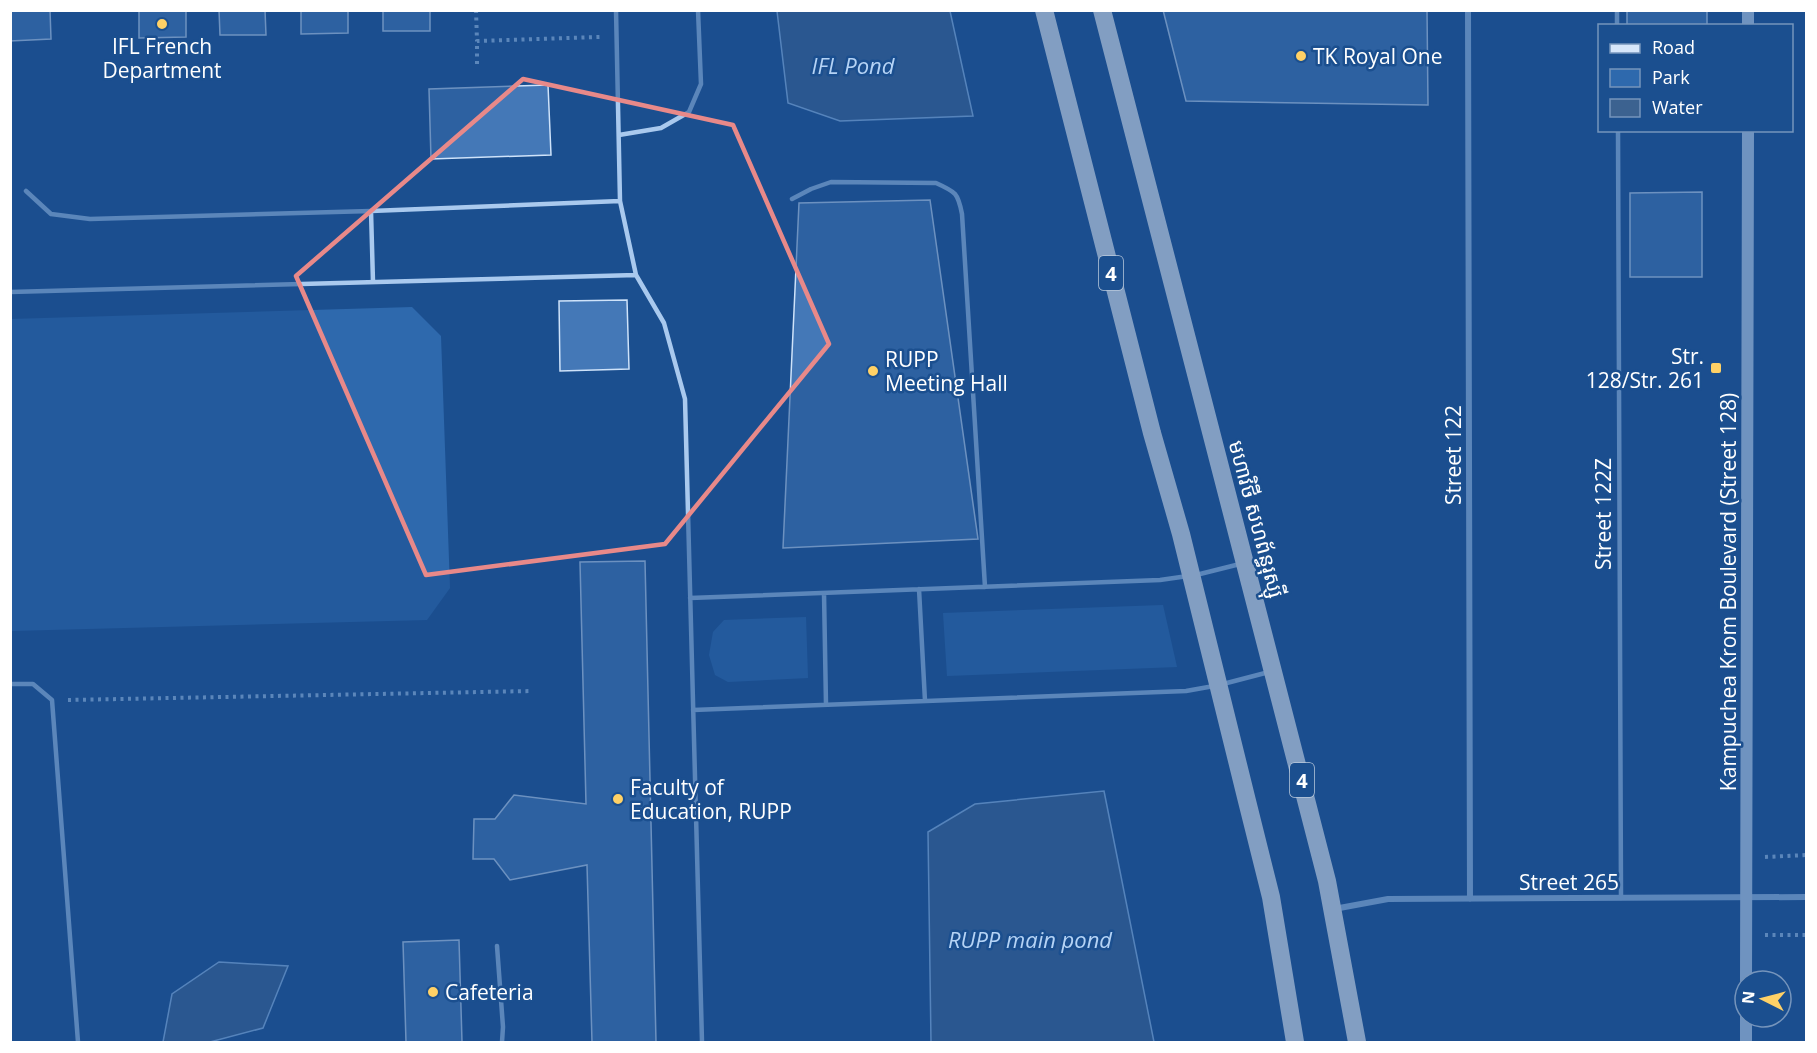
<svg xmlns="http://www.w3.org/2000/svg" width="1817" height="1053" viewBox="0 0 1817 1053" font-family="'Open Sans','Noto Sans Khmer',sans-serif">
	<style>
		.green { fill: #2e69ad }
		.water { fill: #3c6290; stroke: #9cc4f0; stroke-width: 1.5 }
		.building { fill: #4478b7; stroke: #cfe3fa; stroke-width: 1.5 }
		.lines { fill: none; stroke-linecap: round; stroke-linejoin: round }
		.path { stroke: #a9c9ee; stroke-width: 4; stroke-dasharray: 3 4.5; stroke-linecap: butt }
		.lane { stroke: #a9c9ee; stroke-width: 4.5 }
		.street { stroke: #a9c9ee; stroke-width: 6 }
		.secondary { stroke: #d6e6fa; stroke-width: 12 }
		.highway { stroke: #fff; stroke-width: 18 }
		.marked { fill: none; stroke: #e88989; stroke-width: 4.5; stroke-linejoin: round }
		.poi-dot { fill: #ffd166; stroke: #1b4f8f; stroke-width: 2 }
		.labels { text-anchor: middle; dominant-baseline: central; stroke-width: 5; stroke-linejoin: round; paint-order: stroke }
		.shield { fill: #1b4f8f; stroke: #bbcadd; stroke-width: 1.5 }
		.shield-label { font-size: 20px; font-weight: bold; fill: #fff }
		.poi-label { font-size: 21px; fill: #fff; stroke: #1b4f8f; text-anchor: start }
		.street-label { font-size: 21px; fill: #fff; stroke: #1b4f8f }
		.water-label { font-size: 22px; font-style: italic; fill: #b5d3f5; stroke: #1b4f8f }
	</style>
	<rect width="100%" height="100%" fill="#1b4f8f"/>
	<path class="green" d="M412,307L441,336L450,588L427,620L11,631V319Z
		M1163,605L1177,667L947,676L943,613Z
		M806,617L808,678L728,682L715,675L709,655L713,632L724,620Z"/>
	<path class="water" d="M777,11H950L973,116L840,121L788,103Z
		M1104,791L1154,1042H931L928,832L975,804Z
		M219,962L288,966L263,1028L210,1042H163L172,994Z"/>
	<path class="building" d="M10,10H50L51,39L10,41Z
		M139,10H186V37L139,38Z
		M219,10H265L266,35H220Z
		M301,10H348V33L301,34Z
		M383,10H430V31H383Z
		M1163,10H1427L1428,105L1186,101Z
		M1627,10H1707V26H1627Z
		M548,85L551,155L431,159L429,89Z
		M1702,192V277H1630V193Z
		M930,200L978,539L783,548L799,203Z
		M627,300L629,369L560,371L559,301Z
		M645,561L656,1042H592L587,865L510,880L494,859H473L474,819H495L514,795L586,804L580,562Z
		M459,940L462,1042H406L403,942Z"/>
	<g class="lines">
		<path class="path" d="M476,10L477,41
			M477,64V41L600,37
			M68,700L532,691
			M1765,857L1806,855
			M1765,935H1806"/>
		<path class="lane" d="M616,10L620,201L636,275L664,323L685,399L702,1042
			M1617,10V26
			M1618,130L1621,898
			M619,135L661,128L689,112L701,84L698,10
			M26,191L51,214L90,219L371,211L620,201
			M792,199L811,189L831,182L936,183C956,192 958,193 962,214L985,587
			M371,211L373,282
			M10,292L636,275
			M1196,575L1240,564
			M919,589L925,701
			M824,593L826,705
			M690,598L1160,580L1188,576
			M10,684H33L52,700L78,1042
			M1223,684L1269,672
			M693,710L1186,691L1214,686
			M497,946L503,1027L502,1042"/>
		<path class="street" d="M1468,10L1470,899
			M1334,909L1388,899L1806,897"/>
		<path class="secondary" d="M1748,26V10
			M1746,981L1748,130
			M1746,1042V1017"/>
		<path class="highway" d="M1044,10L1152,433L1181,534L1247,801L1271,897L1295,1042
			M1102,10L1327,881L1357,1042"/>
	</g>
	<path d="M0 0H1817V1053H0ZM523,79L733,125L829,344L665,544L426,575L296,276Z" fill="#1b4f8f" fill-opacity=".55" fill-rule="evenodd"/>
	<path class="marked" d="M523,79L733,125L829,344L665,544L426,575L296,276Z"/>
	<g class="poi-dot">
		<circle cx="162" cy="24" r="6"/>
		<circle cx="1301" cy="56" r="6"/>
		<rect x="1710" y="362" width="12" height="12" rx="3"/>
		<circle cx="873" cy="371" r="6"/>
		<circle cx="618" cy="799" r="6"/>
		<circle cx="433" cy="992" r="6"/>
	</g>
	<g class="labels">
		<g class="shield">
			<rect x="1099" y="256" width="24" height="34" rx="4.5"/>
			<rect x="1290" y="763" width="24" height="34" rx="4.5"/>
		</g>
		<g class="shield-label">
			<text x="1111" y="273">4</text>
			<text x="1302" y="780">4</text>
		</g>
		<g class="poi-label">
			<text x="162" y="46" text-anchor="middle">IFL French<tspan x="162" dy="24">Department</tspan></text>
			<text x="1313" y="56">TK Royal One</text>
			<text x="1704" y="356" text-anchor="end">Str.<tspan x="1704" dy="24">128/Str. 261</tspan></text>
			<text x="885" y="359">RUPP<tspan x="885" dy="24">Meeting Hall</tspan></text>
			<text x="630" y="787">Faculty of<tspan x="630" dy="24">Education, RUPP</tspan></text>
			<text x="445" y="992">Cafeteria</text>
		</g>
		<g class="street-label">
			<text transform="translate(1453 455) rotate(-90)">Street 122</text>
			<text transform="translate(1603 514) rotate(-90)">Street 122Z</text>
			<text transform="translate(1257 519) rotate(75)">មហាវិថី សហព័ន្ធរុស្ស៊ី</text>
			<text transform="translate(1728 592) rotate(-90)">Kampuchea Krom Boulevard (Street 128)</text>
			<text x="1569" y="882">Street 265</text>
		</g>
		<g class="water-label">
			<text x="853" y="65">IFL Pond</text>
			<text x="1030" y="939">RUPP main pond</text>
		</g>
	</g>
	<rect width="1817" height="1053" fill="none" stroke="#ffffff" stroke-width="24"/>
	<rect x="1598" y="24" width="195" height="108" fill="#1b4f8f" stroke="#7695bc" stroke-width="1.5"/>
	<rect x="1610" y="44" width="30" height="9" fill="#d6e6fa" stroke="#7695bc" stroke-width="1.5"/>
	<text x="1652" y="54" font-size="18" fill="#ffffff">Road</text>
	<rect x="1610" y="69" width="30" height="18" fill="#2e69ad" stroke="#7695bc" stroke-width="1.5"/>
	<text x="1652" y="84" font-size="18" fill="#ffffff">Park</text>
	<rect x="1610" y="99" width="30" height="18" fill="#3c6290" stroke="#7695bc" stroke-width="1.5"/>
	<text x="1652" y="114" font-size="18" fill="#ffffff">Water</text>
	<g transform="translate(1763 999) rotate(276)"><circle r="28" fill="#1b4f8f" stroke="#7695bc" stroke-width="1.5"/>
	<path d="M0-4.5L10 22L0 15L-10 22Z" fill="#ffd166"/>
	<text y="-9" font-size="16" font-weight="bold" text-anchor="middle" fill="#ffffff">N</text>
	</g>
</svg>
